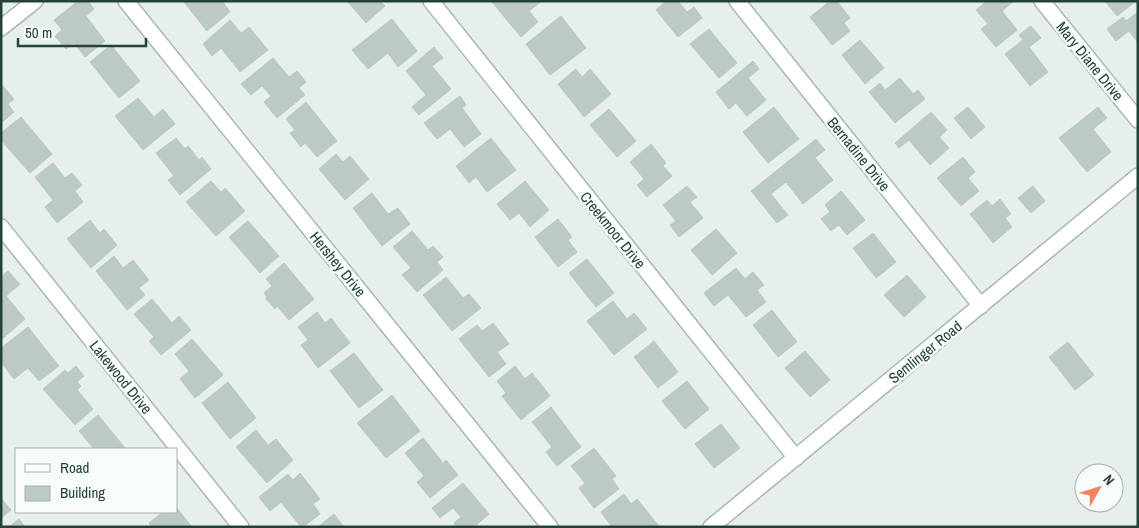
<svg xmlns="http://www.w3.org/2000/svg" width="1139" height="528" viewBox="0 0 1139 528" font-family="'Archivo Narrow',sans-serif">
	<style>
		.building { fill: #bbcac4; stroke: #b8c9c2 }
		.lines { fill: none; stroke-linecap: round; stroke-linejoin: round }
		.street-casing { stroke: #a8b8b2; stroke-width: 18 }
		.street { stroke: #fff; stroke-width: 15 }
		.labels { text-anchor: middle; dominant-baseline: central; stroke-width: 5; stroke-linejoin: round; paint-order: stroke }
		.street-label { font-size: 15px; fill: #24423a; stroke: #f7fbf9 }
	</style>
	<rect width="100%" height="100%" fill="#e6efeb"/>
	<path class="building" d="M78,1H88L94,9L86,16L105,41L85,57L74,43L66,49L55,36L62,30L54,20Z
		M183,1H222L230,12L207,31Z
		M347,1H380L385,6L366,23Z
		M493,1H542L529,11L538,22L521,37L492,2Z
		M666,1H678L687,12L694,7L702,18L678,37L656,10Z
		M830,1H837L850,18L844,23L850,31L832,45L810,17Z
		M987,1H1014L1002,11L1017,30L996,47L981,29L988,24L976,10Z
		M1105,1H1136L1117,16Z
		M1138,12V43L1129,31L1116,41L1107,29L1123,17L1126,21Z
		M561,16L586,48L550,75L526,44Z
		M392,19L417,51L398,67L388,53L368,69L352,50Z
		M230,20L241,33L249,27L268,50L240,72L221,48L212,56L203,44Z
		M1031,26L1041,38L1029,47L1048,72L1030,86L1005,54L1023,40L1019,35Z
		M709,29L737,63L719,78L690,44Z
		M860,40L884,68L865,84L842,55Z
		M111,45L140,81L119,98L90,62Z
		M434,47L443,58L432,66L451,89L419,115L412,107L426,95L406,71Z
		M273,58L289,77L297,71L306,82L299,88L305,95L277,118L264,102L271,96L262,86L251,95L241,84Z
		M753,61L759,69L748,78L766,100L747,116L736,103L729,109L716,92Z
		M576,69L582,77L590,69L611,94L584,117L558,84Z
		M900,78L913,94L918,90L925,99L895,123L869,92L880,83L885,90Z
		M1,84L14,99L8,104L14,112L1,123Z
		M460,96L466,105L462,108L481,134L464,147L450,129L437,139L424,123Z
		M138,98L154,117L163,109L175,124L143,150L115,116Z
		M306,102L337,141L317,157L305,143L301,147L290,133L295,130L286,119Z
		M774,107L799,139L768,163L743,132Z
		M968,107L985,127L971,139L954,118Z
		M1098,107L1107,118L1093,129L1111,152L1087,172L1059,138Z
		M609,109L636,141L617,157L590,125Z
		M931,112L947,130L939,137L949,148L930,165L909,140L899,148L895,143Z
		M21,117L52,154L30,173L1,140V133Z
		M176,138L185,149L188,146L199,160L202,157L211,169L180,195L168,180L174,176L156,153Z
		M491,138L516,170L487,192L476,177L469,183L456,166Z
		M816,139L825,150L815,158L833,180L803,204L786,182L771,194L788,215L777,223L751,191Z
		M651,144L666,163L663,166L672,176L647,197L637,185L644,179L630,162Z
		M336,154L343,162L350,156L369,179L345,200L319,169Z
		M963,157L975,172L968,178L979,191L961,206L937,178Z
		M53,163L65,178L72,173L82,185L75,191L83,202L57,223L45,207L53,200L35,177Z
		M211,181L221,192L225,188L245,211L216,236L186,202Z
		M525,181L549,210L530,227L519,213L510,220L497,204Z
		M687,186L697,197L690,202L703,218L679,237L670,225L676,221L663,205Z
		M1033,186L1045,201L1031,213L1018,198Z
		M841,191L865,220L847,235L839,225L831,231L821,219L830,212L825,205Z
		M372,193L388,214L398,208L410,224L382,246L353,208Z
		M1000,199L1011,214L1005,218L1012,227L993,243L970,214L987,200L992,206Z
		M558,219L572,237L568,240L577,252L558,267L535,237Z
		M90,220L100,233L104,229L117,245L91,268L67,239Z
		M248,221L279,256L260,273L229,237Z
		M716,229L737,253L712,275L691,250Z
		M412,231L428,250L433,246L443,257L437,262L443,270L417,292L402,275L411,268L393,247Z
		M873,233L896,262L876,278L853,248Z
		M114,256L123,268L133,260L149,280L139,288L145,295L127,310L96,271Z
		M587,259L614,293L596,307L569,273Z
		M284,263L314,299L289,320L277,306L275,309L266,299L267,297L264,293L272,286L266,279Z
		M736,268L745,279L753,272L764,285L757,290L766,302L746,317L728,295L714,306L704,293Z
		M8,271L20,284L6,296L25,319L1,340V277Z
		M907,275L926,297L904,317L884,295Z
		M446,277L463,298L469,294L481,308L452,331L423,295Z
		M152,299L172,323L179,316L191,330L161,355L149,341L154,337L134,314Z
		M613,301L627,319L634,313L647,329L614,355L587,321Z
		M772,310L797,342L778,357L753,325Z
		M317,312L325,323L331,318L350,343L318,368L301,345L308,340L298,327Z
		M493,323L509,344L497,352L506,364L489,377L459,339L477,325L482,331Z
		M28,327L59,366L39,381L28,368L14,379L1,362V348Z
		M192,339L223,375L195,398L180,379L189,371L175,354Z
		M654,341L678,372L658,388L634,357Z
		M1068,342L1094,375L1075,390L1049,357Z
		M805,351L830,380L810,397L785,368Z
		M354,353L383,390L359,408L330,371Z
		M76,366L84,376L77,382L81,386L77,390L93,409L75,425L43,389L65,370L68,373Z
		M515,366L525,379L532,373L550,396L521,420L502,396L506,393L497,381Z
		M687,381L709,409L685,429L662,401Z
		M228,382L256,418L230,439L202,403Z
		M392,395L420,431L386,458L357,423Z
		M551,407L581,447L557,466L546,452L552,447L532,422Z
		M98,415L126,449H94L79,431Z
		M721,424L740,448L714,468L695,444Z
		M256,430L268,445L276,439L293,460L267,483L236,447Z
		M423,438L443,463L446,460L458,475L430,498L417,482L424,476L405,453Z
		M594,448L616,476L612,479L619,489L594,508L579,488L585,483L571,466Z
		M300,473L320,499L313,504L320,514L303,527H301L281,502L270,511L259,497L288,474L293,480Z
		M463,483L489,514L474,527H456L454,523L461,517L453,508L440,518L432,508Z
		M624,494L631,504L637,499L659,526L612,527L601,512Z
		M1,498L11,510L1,518Z
		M176,507L192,527H152L149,523L163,512H176Z
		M334,514L344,527H318Z
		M19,519L25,527H9Z"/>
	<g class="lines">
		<g class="street-casing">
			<path id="street" d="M126,1L550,527
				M431,1L796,458
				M737,1L981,306
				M1042,1L1138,120
				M1,28L35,1
				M1,227L241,527
				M711,527L1138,176"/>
		</g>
		<use href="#street" class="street"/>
	</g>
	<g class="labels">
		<g class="street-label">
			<text transform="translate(1090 61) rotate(51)">Mary Diane Drive</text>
			<text transform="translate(859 154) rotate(51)">Bernadine Drive</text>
			<text transform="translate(613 230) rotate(51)">Creekmoor Drive</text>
			<text transform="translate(338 264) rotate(51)">Hershey Drive</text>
			<text transform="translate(925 352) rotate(-39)">Semlinger Road</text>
			<text transform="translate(121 377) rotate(51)">Lakewood Drive</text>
		</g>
	</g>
	<rect width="1139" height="528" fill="none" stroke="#24423a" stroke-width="5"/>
	<rect x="15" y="448" width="162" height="65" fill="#f7fbf9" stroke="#a3b1ad"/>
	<rect x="25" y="464" width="25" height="8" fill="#ffffff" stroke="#a3b1ad"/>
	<text x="60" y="473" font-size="15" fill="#24423a">Road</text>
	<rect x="25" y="486" width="25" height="15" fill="#bbcac4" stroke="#a3b1ad"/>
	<text x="60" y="498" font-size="15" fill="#24423a">Building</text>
	<g transform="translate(1099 488) rotate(51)"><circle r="24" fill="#f7fbf9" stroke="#a3b1ad"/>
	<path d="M0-4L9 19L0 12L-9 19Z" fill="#f4845f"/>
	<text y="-8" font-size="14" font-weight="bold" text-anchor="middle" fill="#24423a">N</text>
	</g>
	<path d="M18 38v8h128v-8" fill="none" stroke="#24423a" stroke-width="2.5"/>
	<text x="25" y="38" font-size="15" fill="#24423a" stroke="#f7fbf9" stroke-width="4" paint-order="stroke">50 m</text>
</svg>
